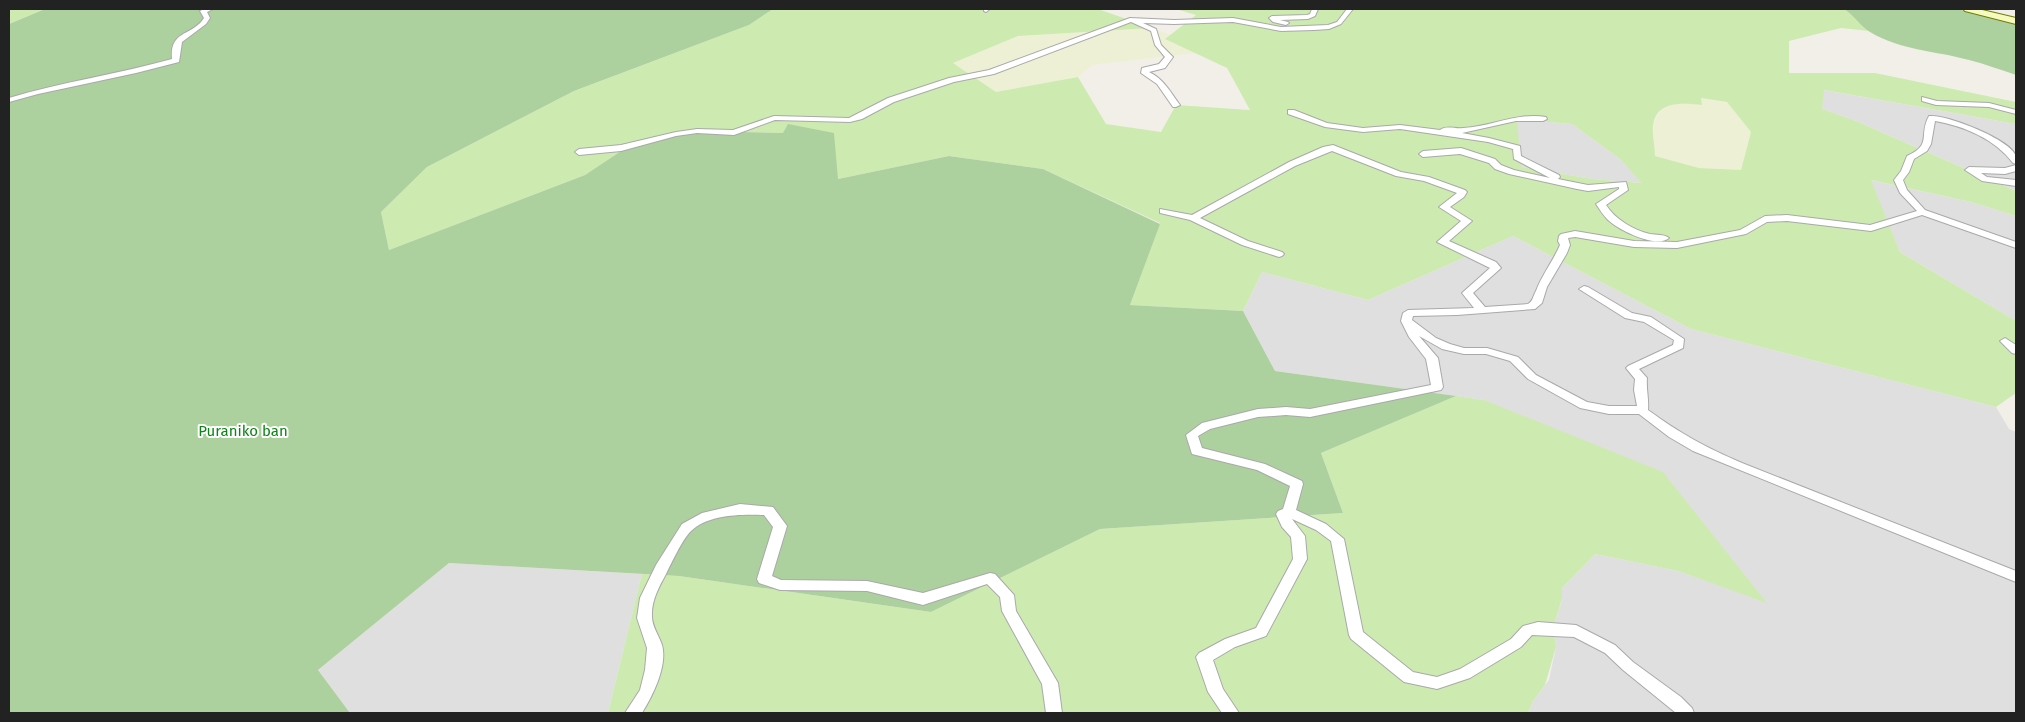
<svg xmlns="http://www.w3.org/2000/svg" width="2025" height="722" viewBox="0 0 2025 722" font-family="'Fira Sans',sans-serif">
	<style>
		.residential { fill: #e0dfdf }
		.farmland { fill: #eef0d5 }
		.grass { fill: #cdebb0; fill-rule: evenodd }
		.forest { fill: #add19e }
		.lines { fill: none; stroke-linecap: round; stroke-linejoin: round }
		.street-casing { stroke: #a9a9a9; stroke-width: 2 }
		.secondary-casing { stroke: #707d05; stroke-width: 2 }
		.street { fill: #fff; fill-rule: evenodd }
		.secondary { fill: #f7fabf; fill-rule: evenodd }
		.labels { text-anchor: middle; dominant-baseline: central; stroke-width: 4; stroke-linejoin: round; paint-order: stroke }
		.park-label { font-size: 15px; fill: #0c8416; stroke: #fff }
	</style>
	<rect width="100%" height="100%" fill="#f2efe9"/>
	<path class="residential" d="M1823,90L2016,124V191L1856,121L1822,109Z
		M1516,119L1572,124L1620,159L1643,183L1592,179L1520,167Z
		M1870,180L1971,202L2016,216V321L1900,252Z
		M1513,236L1691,329L1996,407L2009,429L2016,432V713H1528L1533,701L1549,680L1556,647L1553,628L1562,600V588L1595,554L1678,571L1767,602L1484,400L1275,371L1243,311L1262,272L1368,300Z
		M449,563L642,574L608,713H350L318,670Z"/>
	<path class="farmland" d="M1152,28L1171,35L1166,39L1195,53L1092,65L1078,77L996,92L953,63L1018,36Z
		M1701,98L1727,102L1751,132L1741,170L1699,168L1655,156L1653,123L1662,109L1680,102L1702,105Z"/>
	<path class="grass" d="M9,9H45L9,24Z
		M773,9H1098L1152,28L1018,36L953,63L996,92L1078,77L1106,124L1161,132L1176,105L1250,110L1227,68L1165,39L1196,15L1176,9H1844L1852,14L1869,31L1841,28L1789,41V73H1875L2016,102V124L1824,90L1822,109L1856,121L2016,191V216L1971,202L1871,180L1900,252L2016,321V393L1996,407L1691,329L1513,236L1368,300L1262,272L1243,311L1130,305L1160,223L1043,169L949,156L838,179L783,133L697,131L627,147L585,175L389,250L381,212L427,167L574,91L749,25ZM1701,98L1727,102L1751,132L1741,170L1699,168L1655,156C1655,146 1652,134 1653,125C1657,100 1684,103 1702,105ZM1517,119L1572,124L1620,159L1642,183L1592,179L1521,167Z
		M1456,396L1484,400L1663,472L1767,603L1678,571L1595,554L1562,588V599L1553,628L1556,647L1545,685L1533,701L1528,713H608L642,574L679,576L931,612L1100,529L1343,513L1321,453Z"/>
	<path class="forest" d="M45,9H773L749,25L574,91L427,167L381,212L389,250L585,175L627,147L697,131L783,133L788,124L834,133L838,179L949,156L1043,169L1160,224L1130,305L1243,311L1275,371L1456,396L1321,453L1343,513L1100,529L931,612L679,576L449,563L318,670L350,713H9V24Z
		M1844,9H1957L2016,24V75C2001,70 1985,64 1969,60C1936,51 1900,50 1870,32C1860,26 1854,15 1844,9Z"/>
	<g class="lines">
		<g class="street-casing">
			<path id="street" d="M204,9H213L207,12L210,18L206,24L182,42L179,62L136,73L38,94L9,102V98C62,82 118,74 172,59C169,30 193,36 204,18L200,11Z
				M984,9H990L986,12L984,11Z
				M1312,9H1318L1315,16L1308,19L1280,20L1288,22L1289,23L1286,25L1273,22L1269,18L1272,16L1307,15L1310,14Z
				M1347,9H1353L1341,24L1329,29L1314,30L1281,31L1233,22L1174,24L1143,23L1156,29L1161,45L1173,57L1165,68L1149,72C1163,78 1171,93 1180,105L1176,107H1173L1157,84L1141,73L1142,68L1159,64L1165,57L1155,45L1151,31L1131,22L994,74L954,82L894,102L862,119L850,122L775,120L734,135L697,133L676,136L621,151L579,155L575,152L579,149L621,145L676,132L697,129L733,130L774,116L849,118L888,98L949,78L989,70L1130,18L1174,20L1233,18L1281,27L1304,26L1328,25L1337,22Z
				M1922,97L1937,101L1989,103L2016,110V114L1989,107L1936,105L1922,101Z
				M1288,110H1294L1327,123L1363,128L1400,125L1440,130C1446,125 1455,129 1463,128C1491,127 1517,112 1546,117L1547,119L1543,121H1516L1462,133L1489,138L1520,146L1521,156L1559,175L1560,177L1558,179L1588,185L1626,182L1628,190L1606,205C1615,219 1633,230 1650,234C1656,235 1664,234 1669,238C1656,249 1619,230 1608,220C1603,215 1600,210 1596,204L1619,189V187L1588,191L1577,189L1509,174L1495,169L1489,163L1460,154L1423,157L1419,154L1423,151L1461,148L1495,159L1501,165L1514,170L1550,178L1514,159L1513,149L1488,142L1400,129L1363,132L1325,127L1288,114Z
				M1929,116C1946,114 2010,139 2016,156C2017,158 2016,161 2016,164L2013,163C1995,139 1964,126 1935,121L1931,144L1927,151L1914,159L1909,172L1903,180L1907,190L1925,210L2016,242V248L1922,215L1871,231L1787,221L1767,222L1746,234L1677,248L1634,247L1575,237L1568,238L1570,245L1567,253L1547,287L1542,303L1535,309L1457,315L1413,316L1412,320L1436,338L1450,344L1464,348H1487L1518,357L1536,375L1587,402L1609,406H1637L1634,390L1635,379L1626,368L1628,366L1673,345L1674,340L1644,322L1625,318L1579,289L1584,286L1588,287L1632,313L1651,317L1684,339L1683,348L1639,369L1647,378C1646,389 1649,399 1648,410C1681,434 1705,447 1742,463L2016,571V582L1693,451L1669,437L1639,414H1609L1580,408L1528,379L1510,361L1486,354H1464L1442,349L1419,336L1438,358L1443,387L1441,390L1310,417L1286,415L1258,417L1210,429L1198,436L1202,448L1265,464L1302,481L1303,484L1296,510L1326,524L1344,539L1363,632L1413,672L1437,677L1460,669L1511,639L1523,626L1538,622L1576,625L1615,645L1633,662L1681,697L1692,708L1694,713H1676L1623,670L1605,653L1574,637L1532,635L1521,647L1470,678L1437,689L1404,682L1351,639L1349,635L1331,541L1316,530L1292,519L1305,536L1307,559L1266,636L1235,647L1213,660L1223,689L1239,713H1222L1208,692L1196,657L1199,653L1225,639L1256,628L1293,559L1291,537L1282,527L1276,514L1278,511L1283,509L1290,486L1257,470L1192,454L1186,435L1202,423L1258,409L1286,407L1310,409L1431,385L1426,359L1409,337L1401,321L1403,313L1408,310L1474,308L1462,293L1490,268L1437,242L1461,221L1439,207L1457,193L1424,181L1396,176L1332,151L1295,166L1200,218L1248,241L1282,252L1284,254L1282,256L1279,257L1242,245L1190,220L1160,213V209L1192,215L1289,162L1323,147L1333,145L1401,172L1429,177L1465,190L1467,192L1464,197L1450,207L1472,221L1449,241L1496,262L1501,268L1473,293L1485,307L1528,304C1533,301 1533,296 1536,291C1542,275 1553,261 1560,245L1558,241L1559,236L1561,234L1575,231L1634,241L1677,242L1740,230L1765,216L1787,215L1870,225L1917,211L1900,193L1894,180L1901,171L1907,156C1933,144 1918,136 1929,116Z
				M2016,165V171L2005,174L1981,173L1987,177L2016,180V186L1982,181L1965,170L1969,167L2005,168Z
				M2005,338L2016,345V354L2012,353L2000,341Z
				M740,504L773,507L787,526L772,576L781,580L867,581L923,593L990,573L995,574L1014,595L1016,611L1058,683L1062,713H1046L1042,684L1002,611L1000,597L987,584L923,605L867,591L780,590L759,583L757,579L773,527L764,515C743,514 708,514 691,531C682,540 672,562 666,574C659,587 651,601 652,617C652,626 659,636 662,645C668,666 652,697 642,713H625L640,690L645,670L647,648L637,618L640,598L656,565L682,524L702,513Z"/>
		</g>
		<g class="secondary-casing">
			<path id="secondary" d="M1963,9H1978L2016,18V24L1965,11Z"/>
		</g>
		<use href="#street" class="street"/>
		<use href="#secondary" class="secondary"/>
	</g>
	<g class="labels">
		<g class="park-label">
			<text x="243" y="431">Puraniko ban</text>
		</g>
	</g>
	<rect width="2025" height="722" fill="none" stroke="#222222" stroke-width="20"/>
</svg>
